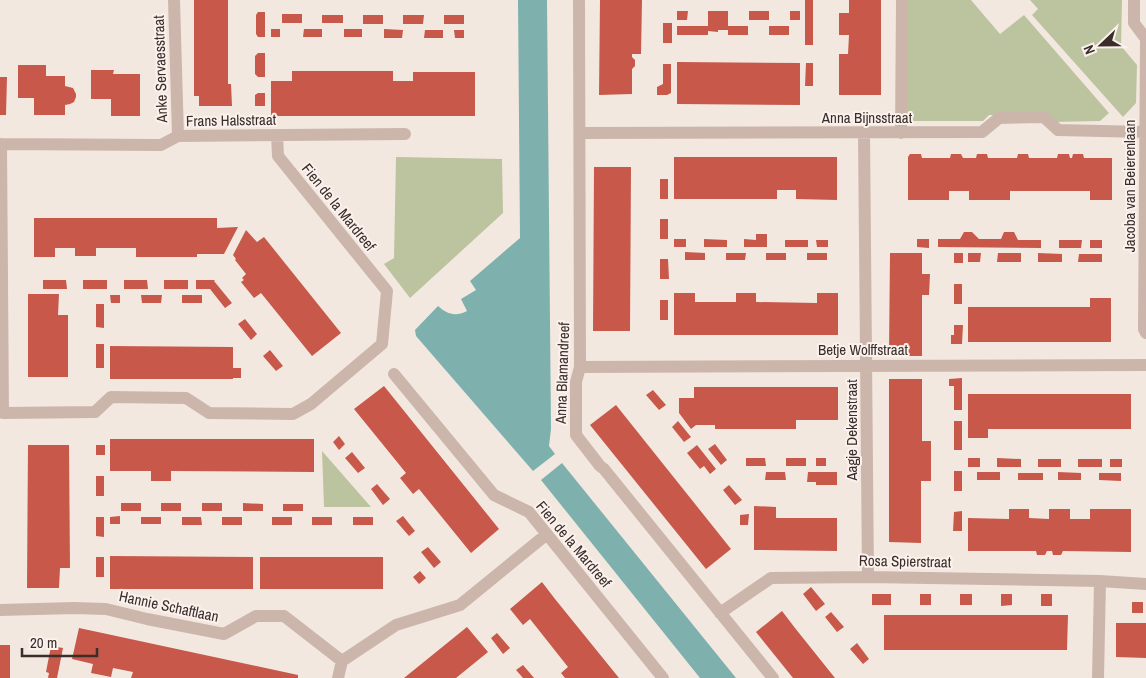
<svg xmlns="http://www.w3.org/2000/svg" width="1146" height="678" viewBox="0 0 1146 678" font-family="'Archivo Narrow',sans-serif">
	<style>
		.green { fill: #bcc39f }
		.water { fill: #7eb1ad }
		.building { fill: #c7584a }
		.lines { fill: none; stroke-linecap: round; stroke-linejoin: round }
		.street { stroke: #ccb6ab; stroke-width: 12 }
		.labels { text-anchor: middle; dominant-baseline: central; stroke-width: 4; stroke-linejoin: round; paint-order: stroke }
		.street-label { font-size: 15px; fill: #3a2d2a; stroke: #fbf2ed }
	</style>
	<rect width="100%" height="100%" fill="#f3e8e0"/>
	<path class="green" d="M905,0H971L1000,34L1024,15L1109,113L1100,121L1053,122L1049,115H989L983,121H905Z
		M1030,0H1122L1121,46L1137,65L1136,103L1123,117L1032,15L1038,9Z
		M396,157L502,159L503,213L410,298L384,264L394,258Z
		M322,451L371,507H324Z"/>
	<path class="water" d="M518,0H547L551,429L549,446L555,454L533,471L416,336L415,330L438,306C447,314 455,317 467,311L461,299L476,290L470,281L520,238Z
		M562,463L736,678H700L541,480Z"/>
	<path class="building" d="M194,0H228V84H231L232,106H199V96H194Z
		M600,0H642L641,54H632V57L635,60V66L632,69V94L599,95Z
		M805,0H813V45H805Z
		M849,0H881V95H839V54H848L849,35H839V13H849Z
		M677,11H688L687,20H677Z
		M708,11H728V26H748V35H728V30H718V32L708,31V35H677V26H708Z
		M749,11H769V20H749Z
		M790,11H800V20H790Z
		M258,12H265V37H258L256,34V15Z
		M282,14H302V23H282Z
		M322,15H343V23H322Z
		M363,15H383V24H363Z
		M403,15H424L423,24H403Z
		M444,15H464V24H444Z
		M663,23H672V43H663Z
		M769,26H789V35H769Z
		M271,29H280V37H271Z
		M304,29H322V37H303Z
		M344,29H362V37H344Z
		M384,29L403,30L402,38H384Z
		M425,30H443V38H424Z
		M454,30H464V38H455Z
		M258,53H265V77H258L255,74V56Z
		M677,62L800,63V105L677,104Z
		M806,63H813V86H805Z
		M663,64H671V93L667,95H657V87L663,84Z
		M18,65H46V76H65V86L73,88L76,94V97L74,102L70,104L65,105V115H34V98H18Z
		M91,70H114L113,74H140V116H111V99H91Z
		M292,71H393V81H413V72H475V116H271V81H292Z
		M0,77H7L6,115H0Z
		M258,93H265V106H255V95Z
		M910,154H921L922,158H950L951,154H961L963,158H976L977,154H987L988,158H1017L1018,154H1028L1029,158H1057L1058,154H1069L1070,158H1072L1073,154H1083L1084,158H1112V200H1090V191H1010V200H969V191H949V200H908V157Z
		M674,157H837V200L796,199V190H777V199H674Z
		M594,167H631L630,331H593Z
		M660,179H668V199H660Z
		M34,218H217V228L238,227L224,254H197V257H136V248H96V256H75V248H55V257H34Z
		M660,219H668V239H660Z
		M246,230L257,242L264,237L341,333L312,356L261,293L254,298L241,282L244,280L242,278L246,274L235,260L236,259L233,255Z
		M964,232H972L979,239H1001L1004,232H1014L1018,240H1041V248L938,247V239H960Z
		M756,234H767V247H744V239L756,240Z
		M674,239H686V247H674Z
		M704,239L727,240V247H704Z
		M917,239H929V248L917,247Z
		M785,240H808V247H785Z
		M816,240H828V247H817Z
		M1059,240H1082L1081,248H1059Z
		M1090,240H1102V248H1090Z
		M685,252L705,253V260H685Z
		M726,253H746L745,260H726Z
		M766,253H786V260H766Z
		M807,253H827V260H807Z
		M890,253H922V274H930L929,295H922V356H889Z
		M954,253H963V263H954Z
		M968,253H981L980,262H968Z
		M998,253H1021V262H997Z
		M1038,253L1062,254V262H1038Z
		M1079,254H1102V262H1078Z
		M660,259H668L669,279H660Z
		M43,280H66L67,289H43Z
		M83,280H107V289H83Z
		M124,280H147L148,289H124Z
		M164,280H188V289H164Z
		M196,280H215L214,281L232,303L225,308L210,289H196Z
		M954,284H962V304H954Z
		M674,293H695V302H736V293H756V302L817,303V293H838V335H674Z
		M28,294H59L58,315H68V377H28Z
		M110,295H120V303H111Z
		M141,295H162L161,303H142Z
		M182,295H202V303H182Z
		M1090,298H1111V342H968V307H1090Z
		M660,300H668V320H660Z
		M96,304H104V328L96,327Z
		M245,319L257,334L251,340L238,324Z
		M954,325H963L962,344H951V335H954Z
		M96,344H104V368H96Z
		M110,346L233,347V368H241V378H233V379H110Z
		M270,350L283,366L276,371L263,356Z
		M962,378V410H954V386H949V379Z
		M889,379H922V441H931V481H921V543L889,542Z
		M384,386L499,529L471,553L419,489L413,494L400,478L406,473L354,409Z
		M694,387H838V420H796V429H715V425H696L691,429L679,413V398H694Z
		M653,390L666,405L659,410L646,395Z
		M968,394H1131V429H988V438H968Z
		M616,405L731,549L706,569L590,425Z
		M678,421L691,437L684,442L672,427Z
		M954,421H962V450H954Z
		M339,436L345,444L339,450L333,442Z
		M110,439H314V472L171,471V481H151V471H110Z
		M715,444L727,460L721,465L708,449Z
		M28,445H69L70,568H60L59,588H27Z
		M96,445H105V455H96Z
		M697,445L716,469L710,474L704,466L700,469L687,453Z
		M352,452L365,468L358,473L345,458Z
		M746,458H765L766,466H746Z
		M786,458H806V466H786Z
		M816,458H826V466H816Z
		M968,458H980V467H968Z
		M997,458L1021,459V467H997Z
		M1038,459H1061V467H1038Z
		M1078,459H1102V467H1078Z
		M1110,459H1122V467H1110Z
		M954,471H962V491H954Z
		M766,472H785L786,480H765Z
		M808,472H837V485H816V482H807Z
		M977,472H1000V480H977Z
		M1058,472L1081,473V480H1058Z
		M1018,473H1043V480H1018Z
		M1099,473H1121V481L1099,480Z
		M96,476H104V496H96Z
		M377,484L390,499L383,505L371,489Z
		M729,485L742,500L735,505L723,490Z
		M121,503H141V511H121Z
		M161,503H181V511H161Z
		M202,503H222V511H202Z
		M243,503L263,504V511H243Z
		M283,504H303V511H283Z
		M754,506L776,507V518H837V551L754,550Z
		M1009,509H1029V518L1049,519V509H1070V519H1090V509H1131V552L1063,551L1061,555H1053L1052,551H1047L1045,555H1037L1036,551H968V518L1009,519Z
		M962,511V531H953L954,512Z
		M749,514L748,525H740V515Z
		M120,516V524H110V517Z
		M403,516L415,531L409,536L396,521Z
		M96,517H104V537L96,536Z
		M141,517H161V524H141Z
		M182,517H201L202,525H182Z
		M222,517H242V525H222Z
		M272,517H292V525H272Z
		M312,517H332V525H312Z
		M353,517H373V525H353Z
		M428,547L441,562L434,568L421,552Z
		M110,556L253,557V589H110Z
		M96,557H104V577H96Z
		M260,557H383V589H260Z
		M420,571L426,578L419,584L413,577Z
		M542,582L555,599L619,678H565L561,673L568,667L530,619L523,625L510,609Z
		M811,587L825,604L816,611L803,594Z
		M872,594H891V605H872Z
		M920,594H931V605H920Z
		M960,594H972V605H960Z
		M1001,594H1012V605L1001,606Z
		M1041,594H1052V606H1041Z
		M1132,602H1143V613H1132Z
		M782,611L795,628L835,678H793L756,632Z
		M831,612L844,627L837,632L825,617Z
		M884,615H1068L1067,650H884Z
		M1116,623H1146V658L1116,657Z
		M467,627L488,652L456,678H404Z
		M79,628L298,675V678H131L133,672L113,668L111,677L91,673L93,664L72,659Z
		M497,633L510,648L503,654L491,638Z
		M857,643L869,659L863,664L850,649Z
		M0,645H10V678H0Z
		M51,646L63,648L57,678H48L49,673L46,672Z
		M523,665L529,672L534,678H523L516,670Z"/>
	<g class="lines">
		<path class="street" d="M174,0L178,136
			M579,0L580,367L576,382V435L600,466L604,469L773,678
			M1134,0V23L1146,39L1144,329L1146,333
			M580,133L982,132L999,118L1044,117L1058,130L1145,132
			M864,133L868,577
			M901,133L902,0
			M0,144L161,145L178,136L405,134
			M1,144L3,413L95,412L111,397L186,398L209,413L293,414L311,404L382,344L387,291L278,156L277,135
			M580,367L1146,365
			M394,374L494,495L529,512L663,678
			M0,610L74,608L106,609L147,619L224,634L256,616H284L342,661
			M720,613L771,578L868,577L1100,581L1146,584
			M338,678L342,661L396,625L460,605L547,534
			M1098,678L1100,581"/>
	</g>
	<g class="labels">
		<g class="street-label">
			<text transform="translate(160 69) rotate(-92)">Anke Servaesstraat</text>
			<text x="867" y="117">Anna Bijnsstraat</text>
			<text transform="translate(231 120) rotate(-1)">Frans Halsstraat</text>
			<text transform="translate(1129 186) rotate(-90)">Jacoba van Beierenlaan</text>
			<text transform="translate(339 207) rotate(51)">Fien de la Mardreef</text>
			<text x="863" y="349">Betje Wolffstraat</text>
			<text transform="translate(562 373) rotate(-88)">Anna Blamandreef</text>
			<text transform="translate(851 430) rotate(-90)">Aagje Dekenstraat</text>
			<text transform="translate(574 544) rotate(50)">Fien de la Mardreef</text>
			<text transform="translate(905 561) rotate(1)">Rosa Spierstraat</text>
			<text transform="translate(169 606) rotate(12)">Hannie Schaftlaan</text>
		</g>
	</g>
	<g transform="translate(1101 45) rotate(248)" stroke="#fbf2ed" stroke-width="4" paint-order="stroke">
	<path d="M0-4L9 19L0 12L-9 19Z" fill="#3a2d2a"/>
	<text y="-8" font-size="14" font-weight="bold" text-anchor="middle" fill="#3a2d2a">N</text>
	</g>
	<path d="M22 648v8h75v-8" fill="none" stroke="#3a2d2a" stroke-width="2.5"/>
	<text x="30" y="648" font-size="15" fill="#3a2d2a" stroke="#fbf2ed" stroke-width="4" paint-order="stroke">20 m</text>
</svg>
